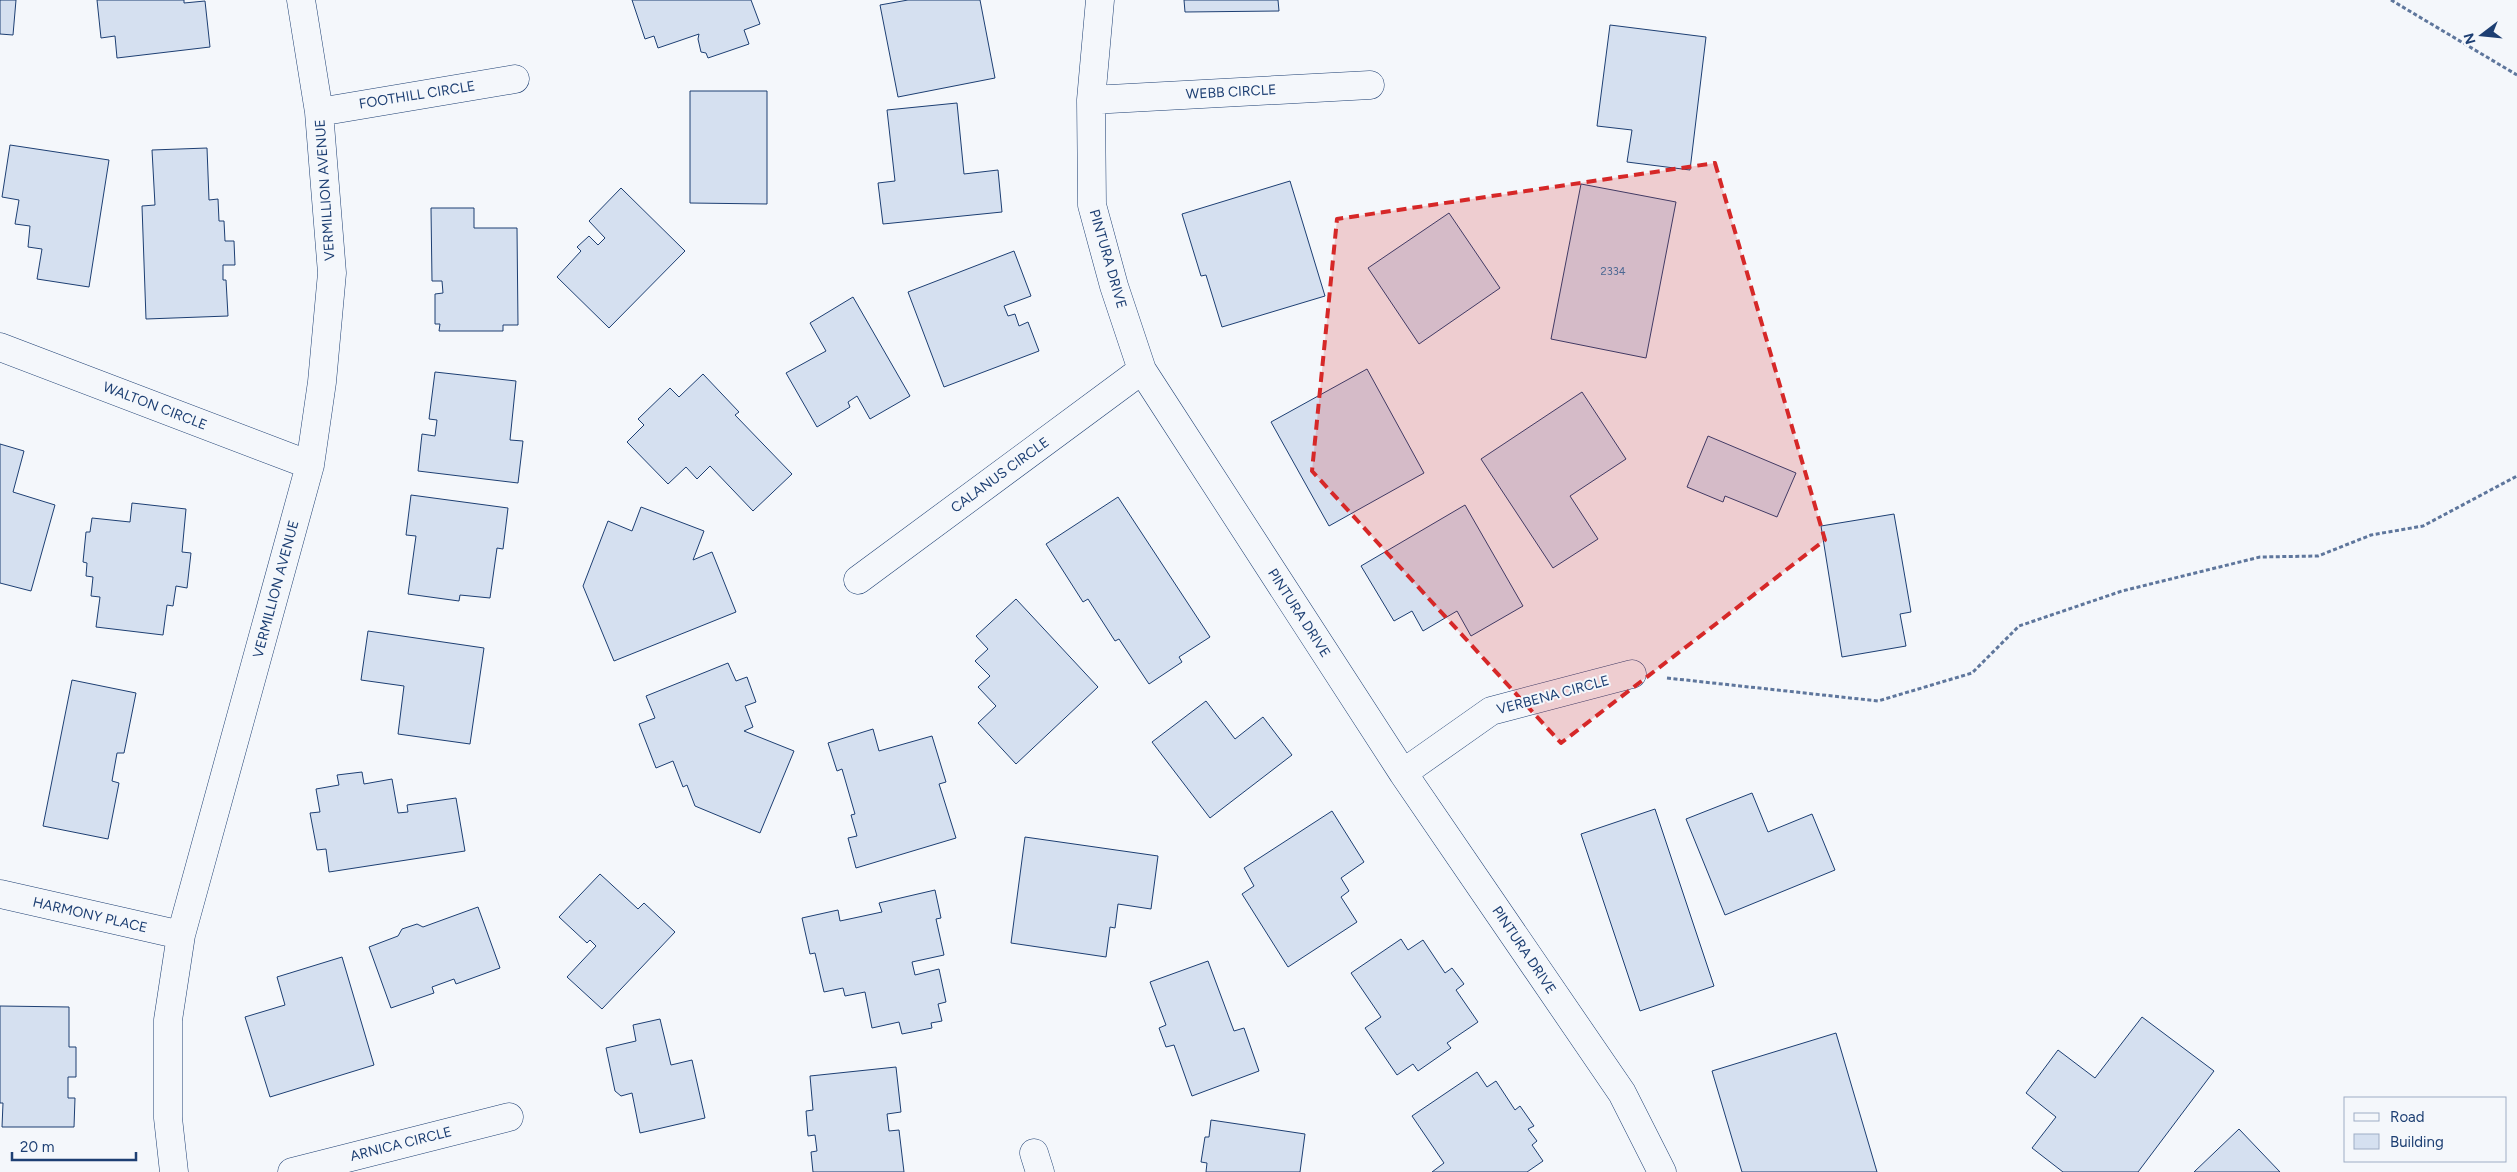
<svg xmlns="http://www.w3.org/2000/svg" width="2517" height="1172" viewBox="0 0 2517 1172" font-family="Figtree,sans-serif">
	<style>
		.building { fill: #d5e0f0; stroke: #1d3f73 }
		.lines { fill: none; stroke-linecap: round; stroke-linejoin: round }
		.minor-casing { stroke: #1d3f73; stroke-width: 29 }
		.path { stroke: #5e769c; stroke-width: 3; stroke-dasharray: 4 2.5; stroke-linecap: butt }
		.minor { stroke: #f4f7fb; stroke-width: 28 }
		.marked { fill: #d62828; fill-opacity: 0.2; stroke: #d62828; stroke-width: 4; stroke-dasharray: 10 6; stroke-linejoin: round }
		.labels { text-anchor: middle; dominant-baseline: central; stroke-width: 4; stroke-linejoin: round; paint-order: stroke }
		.number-label { font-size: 11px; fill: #4b6792 }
		.street-label { font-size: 14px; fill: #1d3f73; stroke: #f4f7fb }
	</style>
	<rect width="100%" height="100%" fill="#f4f7fb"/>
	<path class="building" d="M0,0H16L13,35L0,34Z
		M97,0H184V3L205,1L210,47L117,58L115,36L101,38Z
		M632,0H751L760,24L744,30L749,44L708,58L706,53L701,52L698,39L699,34L658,48L654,36L645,39Z
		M908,0H980L995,78L898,97L880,5Z
		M1184,0H1278L1279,11L1185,12Z
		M1610,25L1706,37L1690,170L1627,162L1632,130L1597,126Z
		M690,91H767V204L690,203Z
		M957,103L964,174L998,170L1002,212L883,224L878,183L895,181L887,110Z
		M10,145L109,160L89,287L37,279L42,249L28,247L30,226L15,224L19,200L2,197Z
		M207,148L209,200L218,199L219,221H224L225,241H234L235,265H223V280H226L228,316L146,319L142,206L155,205L152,150Z
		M1290,181L1325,296L1222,327L1206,275L1201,276L1182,214Z
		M1581,184L1676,202L1646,358L1551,339Z
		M621,188L685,251L609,328L557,277L581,251L577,247L589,236L598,245L605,238L589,221Z
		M431,208H474V228H517L518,325H503V331H439L440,324H435V294L443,293L442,281H432Z
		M1449,213L1500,288L1419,344L1368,268Z
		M1014,251L1031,296L1004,306L1008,316L1015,314L1019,326L1028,322L1039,351L944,387L908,292Z
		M853,297L910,396L870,419L857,396L848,402L850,407L817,427L786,373L826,351L810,323Z
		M1367,369L1424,473L1329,526L1271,422Z
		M435,372L516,381L510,440L523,441L518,483L418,471L422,434L435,436L437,420L429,419Z
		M703,374L739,412L735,415L792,474L753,511L710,466L697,479L686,467L668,484L627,442L644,425L638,419L670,388L679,397Z
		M1582,392L1626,459L1570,496L1598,539L1553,568L1481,459Z
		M1708,436L1796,473L1777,517L1725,496L1723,502L1687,487Z
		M0,444L24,451L13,492L55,505L31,591L0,583Z
		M411,495L508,508L503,549L497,548L490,598L460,595L459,601L408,594L416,536L406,535Z
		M1118,497L1210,637L1179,657L1182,662L1149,684L1119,639L1115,641L1088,599L1083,602L1046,544Z
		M132,503L186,509L182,552L191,553L187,588L176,586L173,606L167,605L163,635L96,627L100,597L91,596L93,577L86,576L87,563L83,562L86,532H90L92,518L130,522Z
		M1465,505L1523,606L1471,636L1457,611L1423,631L1412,611L1394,621L1361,566Z
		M641,507L704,531L693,560L712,552L736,612L614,661L583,586L608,521L632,531Z
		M1894,514L1911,612L1900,614L1906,646L1842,657L1821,526Z
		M1016,599L1098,687L1016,764L978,723L996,706L978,687L990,676L975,661L988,649L976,636Z
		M368,631L484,648L470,744L398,734L404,686L361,680Z
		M728,663L736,681L747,677L756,702L745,706L753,727L744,731L794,751L760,833L695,806L687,785L683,787L673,761L656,768L639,724L655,718L646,696Z
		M72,680L136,693L124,753H117L112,781L119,783L108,839L43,826Z
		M1206,701L1235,739L1263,717L1292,755L1210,818L1152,742Z
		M873,729L879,751L932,736L946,782L939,784L956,838L856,868L848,838L857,836L851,815L855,814L842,769L837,771L828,743Z
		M362,772L364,784L392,779L398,813L408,812L407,805L456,798L465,851L329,872L326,849L317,850L310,813L320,812L316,789L339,785L337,775Z
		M1752,793L1768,832L1812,814L1835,870L1725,915L1686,819Z
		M1655,809L1714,986L1640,1011L1581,834Z
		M1332,811L1364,862L1341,878L1349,891L1341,897L1357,922L1288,967L1242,894L1254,886L1244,868Z
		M1025,837L1158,856L1151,909L1118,904L1115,928L1110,927L1106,957L1011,943Z
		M600,874L638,909L644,903L675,932L602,1009L567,977L596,946L590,940L587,943L559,917Z
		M935,890L941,918L936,919L944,955L912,962L915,975L939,969L946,1002L938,1004L942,1021L931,1023L932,1028L902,1034L899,1022L872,1028L865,992L845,996L843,988L824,992L815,953L810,954L802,918L838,910L840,921L882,912L879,903Z
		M478,907L500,968L456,984L454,979L432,987L434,993L391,1008L369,947L398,936L402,929L417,924L423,927Z
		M1401,939L1408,950L1423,940L1445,973L1452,968L1464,984L1456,990L1478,1022L1447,1043L1451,1048L1418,1071L1413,1064L1397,1075L1365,1028L1381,1017L1351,973Z
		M342,957L374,1065L270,1097L245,1017L285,1005L277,977Z
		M1208,961L1234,1031L1244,1028L1259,1071L1192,1096L1174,1045L1166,1047L1159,1028L1166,1025L1150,982Z
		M0,1006L69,1007V1047H76V1077H68V1098H75L74,1127H2L3,1103H0Z
		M2142,1017L2214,1071L2138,1172H2063L2032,1148L2056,1117L2026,1093L2058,1050L2095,1078Z
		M660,1019L671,1065L692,1060L705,1118L640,1133L632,1093L621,1096L615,1091L606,1048L636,1041L633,1025Z
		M1836,1033L1877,1172H1742L1712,1071Z
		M896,1067L901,1112L887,1114L889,1131L899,1130L904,1172H813L811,1152L817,1151L815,1135L808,1136L806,1111L813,1110L810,1076Z
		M1477,1072L1487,1087L1496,1081L1515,1110L1520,1106L1534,1126L1528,1129L1537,1141L1532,1145L1543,1161L1527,1172H1432L1444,1163L1412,1116Z
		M1211,1120L1305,1134L1300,1172H1206L1207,1163L1201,1162L1205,1137H1209Z
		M2239,1129L2280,1172H2194Z"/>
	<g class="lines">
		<g class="minor-casing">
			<path id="minor" d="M1100,0L1091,100L1092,205L1114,286L1142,370L1403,773L1622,1093L1662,1172
				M1091,100L1370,85
				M319,112L515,79
				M0,347L310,465
				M858,580L1142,370
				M1403,773L1491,711L1632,674
				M0,894L181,935
				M1034,1153L1040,1172
				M174,1172L168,1118V1020L181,935L310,465L322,382L332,273L319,112L301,0
				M292,1172L509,1117"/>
		</g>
		<path class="path" d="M2391,0L2517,75
			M1667,678L1878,701L1972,673L2019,626L2122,591L2260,557L2318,556L2371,535L2423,526L2517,476"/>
		<use href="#minor" class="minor"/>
	</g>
	<path class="marked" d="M1715,163L1825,540L1561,743L1312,471L1337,219Z"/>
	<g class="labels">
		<g class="number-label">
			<text x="1613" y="271">2334</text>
		</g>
		<g class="street-label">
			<text transform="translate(1231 92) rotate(-3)">WEBB CIRCLE</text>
			<text transform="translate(417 95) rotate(-9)">FOOTHILL CIRCLE</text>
			<text transform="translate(325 190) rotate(-94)">VERMILLION AVENUE</text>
			<text transform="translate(1108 259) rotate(74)">PINTURA DRIVE</text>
			<text transform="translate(155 406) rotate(21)">WALTON CIRCLE</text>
			<text transform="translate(1000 475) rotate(-36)">CALANUS CIRCLE</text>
			<text transform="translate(276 589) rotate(-75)">VERMILLION AVENUE</text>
			<text transform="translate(1299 613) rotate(57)">PINTURA DRIVE</text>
			<text transform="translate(1553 695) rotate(-15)">VERBENA CIRCLE</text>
			<text transform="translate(90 915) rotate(13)">HARMONY PLACE</text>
			<text transform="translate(1524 950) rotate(56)">PINTURA DRIVE</text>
			<text transform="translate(401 1144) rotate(-14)">ARNICA CIRCLE</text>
		</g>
	</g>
	<rect x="2344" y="1097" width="162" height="65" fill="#f4f7fb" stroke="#9eadc5"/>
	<rect x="2354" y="1113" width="25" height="8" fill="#f4f7fb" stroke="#9eadc5"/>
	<text x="2390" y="1122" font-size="15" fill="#1d3f73">Road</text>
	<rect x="2354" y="1134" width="25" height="15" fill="#d5e0f0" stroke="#9eadc5"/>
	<text x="2390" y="1147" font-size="15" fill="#1d3f73">Building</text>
	<g transform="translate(2482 35) rotate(254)" stroke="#f4f7fb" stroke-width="4" paint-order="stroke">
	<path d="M0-4L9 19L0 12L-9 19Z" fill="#1d3f73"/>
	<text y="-8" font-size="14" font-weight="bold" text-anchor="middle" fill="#1d3f73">N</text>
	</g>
	<path d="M12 1152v8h124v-8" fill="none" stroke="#1d3f73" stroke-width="2.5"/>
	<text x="20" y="1152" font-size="15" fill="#1d3f73" stroke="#f4f7fb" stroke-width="4" paint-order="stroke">20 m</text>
</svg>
